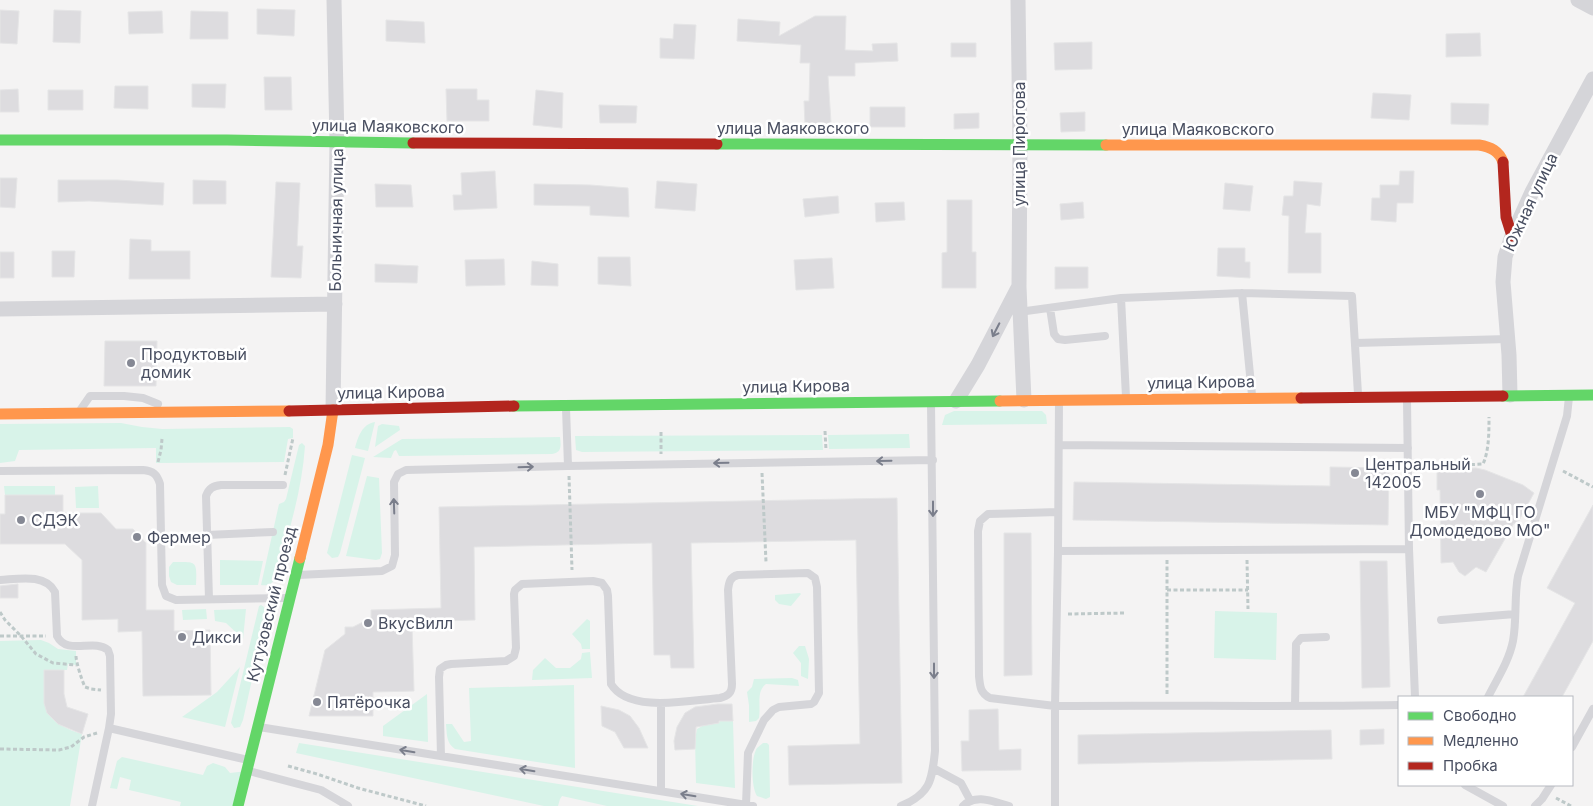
<svg xmlns="http://www.w3.org/2000/svg" width="1593" height="806" viewBox="0 0 1593 806" font-family="Inter,sans-serif">
	<style>
		.green { fill: #d8f3e9 }
		.building { fill: #dddcdf; stroke: #e5e5e6 }
		.lines { fill: none; stroke-linecap: round; stroke-linejoin: round }
		.path { stroke: #bec9c9; stroke-width: 3; stroke-dasharray: 4 2.5; stroke-linecap: butt }
		.lane { stroke: #d5d5d9; stroke-width: 8 }
		.street { stroke: #d5d5d9; stroke-width: 15 }
		.fast { stroke: #63d668; stroke-width: 11 }
		.slow { stroke: #ff974d; stroke-width: 11 }
		.jam { stroke: #b3261e; stroke-width: 11 }
		.oneway { stroke: #7a7e8b }
		.poi-dot { fill: #858894; stroke: #fff; stroke-width: 2 }
		.labels { text-anchor: middle; dominant-baseline: central; stroke-width: 5; stroke-linejoin: round; paint-order: stroke }
		.street-label { font-size: 16px; fill: #494f61; stroke: #fff }
		.poi-label { font-size: 16px; fill: #494f61; stroke: #fff; text-anchor: start }
	</style>
	<rect width="100%" height="100%" fill="#f4f3f3"/>
	<path class="green" d="M954,411H1042L1046,415L1047,424L942,425L945,415Z
		M375,422L368,451L355,448C358,437 362,424 375,422Z
		M121,423L142,427L162,429L290,427L293,429V438L288,439L284,462L156,463V448L19,450L15,461L0,463V424Z
		M382,424L399,426L400,430L375,447L378,426Z
		M909,434L910,448L829,449L828,435Z
		M822,435L823,450L582,452L576,450L575,436Z
		M560,437C561,445 562,453 552,454L403,456H399L396,450L394,451L391,458L373,457L402,439Z
		M302,443L305,446C302,491 288,535 276,577C272,584 269,586 261,585L279,504L284,502L286,499L299,445Z
		M352,455L365,458L340,553L338,557L332,558L327,553Z
		M367,476L379,478L382,553L380,559L376,560L346,556Z
		M4,486H55V495H5Z
		M98,486L99,508H76L75,487Z
		M220,560L263,561L258,585H220Z
		M173,562C197,562 197,560 196,585H177L171,582L169,576V567Z
		M800,593L801,594L791,606L779,604L775,600V595Z
		M261,605L264,607L266,617L243,720L240,727L234,728L231,723L259,606Z
		M206,609L207,619L183,620L182,610Z
		M246,609L243,639L226,623L215,621L214,610Z
		M1215,611L1277,613L1276,660L1214,658Z
		M587,619L590,621V649H582L581,644L572,634Z
		M41,640L49,643L58,649L76,651V665L68,664L67,670H45C47,710 39,720 82,734L70,806H0V641Z
		M799,646H805L809,659L808,679L801,676V663L793,653Z
		M590,652L592,678L532,680L533,670L545,658L556,668H570L581,659L582,653Z
		M240,667L225,727L182,717L217,692Z
		M792,678L798,680L799,686L766,684C756,691 761,706 759,718L756,721L749,722V705L747,692L752,687L754,679Z
		M574,685L575,768L455,749C446,743 447,734 446,724H452L464,742L471,741L469,688Z
		M427,694L428,742L383,736V726Z
		M720,721H733L735,788L696,783L695,739L697,729L704,725L719,723Z
		M299,743L698,806H607L562,796L560,799L558,806H544L296,753Z
		M763,743H767L769,745L770,793V797L766,799L757,796C751,787 751,757 757,748C759,746 761,745 763,743Z
		M122,757L203,775L207,766L213,763L225,767L230,773L247,771L238,806H180L181,802L129,790L131,780L120,777L117,789L110,788L117,761Z"/>
	<path class="building" d="M257,9L295,10L294,36L257,34Z
		M0,10L19,11L17,44L0,43Z
		M54,10L81,11L80,43L53,42Z
		M162,11L163,33L129,34L128,12Z
		M191,11L228,12V39H190Z
		M815,16H846L845,50L873,51L872,44L897,43L898,61L855,63V76H828L831,123L805,125L804,101H809L810,63H800L801,45L737,41L738,19L780,22L779,36Z
		M386,20L424,22L425,43L386,41Z
		M674,24L696,25L694,59L660,58V38L673,39Z
		M1480,33L1481,56L1446,57V34Z
		M1092,42V69L1055,70L1054,43Z
		M951,43H976V57H951Z
		M264,77H291L292,110H265Z
		M192,84H226L225,108L192,107Z
		M115,86H148V109L114,108Z
		M18,89L19,112H0V90Z
		M446,89H477V100H489V121H447Z
		M48,90H83V110H48Z
		M536,90L563,93L562,128L533,125Z
		M1373,93L1411,95L1409,120L1371,118Z
		M1451,103L1489,104L1488,125L1451,124Z
		M599,105L637,106L636,123H600Z
		M870,107H905V127H870Z
		M1085,112V131L1061,132L1060,113Z
		M979,113V128L954,129V114Z
		M495,171L497,208L454,210L453,195H462L461,173Z
		M1400,171H1414L1413,203H1397L1396,222L1371,220L1372,198H1380V185H1399Z
		M0,178H17L15,208L0,207Z
		M58,180H117L164,183L163,205L89,201L58,202Z
		M193,180L226,181V204H193Z
		M657,181L697,184L695,211L655,208Z
		M1294,181L1322,183L1320,206L1307,204L1305,233H1321V273H1288L1289,216L1282,215L1284,196H1293Z
		M276,182L300,183L297,246H303L301,278L271,277Z
		M1225,183L1253,186L1250,211L1223,209Z
		M375,184L411,185L413,207H376Z
		M534,184L590,185L628,188L629,217L590,215V206L534,205Z
		M838,196L839,213L805,217L803,199Z
		M947,200H972V252H976V288H942V253L947,252Z
		M904,202L905,220L876,222L875,203Z
		M1083,202L1084,218L1061,220L1060,204Z
		M130,239L151,240V251H190V279H129Z
		M1218,248H1245V262H1250V278L1217,276Z
		M52,251H75L74,277H52Z
		M0,252H14V278H0Z
		M598,257H630L631,286L598,284Z
		M832,258L834,288L796,290L794,260Z
		M504,259L505,285L466,286L465,260Z
		M532,261L558,264V286L531,285Z
		M375,264L418,266L417,283L375,282Z
		M1055,267H1088V288L1055,289Z
		M105,341H157L156,386H104Z
		M1330,467L1389,468L1388,525L1073,520L1074,482L1330,486Z
		M1452,467V469L1476,468L1485,470L1523,485L1534,493L1517,524L1514,523L1486,572L1476,567L1465,576L1459,572L1453,562L1441,563L1440,490H1437V468Z
		M5,495H63V513H101L116,529H133L146,543V610H174V631L210,630L211,695L143,696L142,631L118,632V619L82,620V560L65,544H0V514H5Z
		M897,498L902,783L789,785L788,746L860,744L856,540L691,543L694,668H671L670,655H654L652,543L474,547L475,620L441,621V625L412,626L414,691L373,692V716H309L325,650L345,634V627H353L371,618V610L441,608L439,507Z
		M1593,505V641L1562,697H1523L1575,603L1547,588Z
		M1004,533H1031L1032,675L1004,676Z
		M1360,561H1387L1390,687L1362,688Z
		M18,584V598H0V586Z
		M44,670H64V694L67,707L88,714L82,734L58,724L47,713L44,703Z
		M718,704H732L733,721H719V723L696,727L695,749L675,750L674,741L677,727L685,713L695,707Z
		M601,706L619,710L630,716L639,728L648,748H624L615,732L602,726Z
		M998,709L999,750L1021,749V770L962,771L961,741H969V710Z
		M1384,729V744L1360,745V730Z
		M1331,730L1332,759L1078,764V735Z"/>
	<g class="lines">
		<path class="path" d="M825,431L826,450
			M661,432V454
			M158,462L161,450L162,439
			M1419,467L1483,464C1489,451 1489,432 1489,417
			M1563,471L1593,487
			M762,473L766,562
			M285,475L293,438
			M569,476L572,570
			M1247,560L1248,609
			M1167,590H1248
			M0,612L5,620L21,636L36,654L53,663L76,665
			M1068,614L1125,613
			M0,636H46
			M76,656C76,662 82,681 85,687L91,689L101,690
			M1167,694V560
			M0,749L59,750L71,747L84,737L97,733
			M288,766L317,774L358,788L426,806
			M1556,798L1571,806"/>
		<path class="lane" d="M1242,293L1252,395
			M1121,298L1126,397
			M1050,308L1054,334L1058,339L1065,340L1105,336
			M1019,312L1121,298L1242,293L1352,296L1358,394
			M1355,343L1508,339
			M1059,402L1058,551L1409,549L1407,400
			M566,408L568,466
			M81,409L90,396H124L143,398L158,404
			M1059,445L1408,448
			M0,471L143,470C153,471 157,474 160,484L162,585L166,596L176,600L287,598
			M207,535L273,532
			M1409,549L1415,697
			M1058,551L1055,706C1170,705 1285,707 1399,705
			M298,575L382,571L392,566L395,555L394,482L398,474L406,470L568,466L933,460
			M0,580C18,579 45,573 55,592L57,636C67,656 94,638 108,650L110,656L111,714L109,728
			M209,599L206,496C209,488 213,486 221,485H283
			M1441,620L1515,614
			M1488,697C1497,679 1509,661 1513,641C1517,619 1514,597 1518,576L1567,416L1569,397
			M661,703V791
			M1295,706L1296,644L1301,638L1326,637
			M259,727L753,806
			M1572,747L1593,709
			M441,756L439,677L440,669L446,665L451,664L506,661L514,656L516,648L514,594L515,590L522,584L593,581L602,583L607,590L608,596L611,684C629,714 691,700 720,698C728,696 732,693 732,684L728,590C729,582 730,577 738,575L808,573L815,578L817,587L819,693L814,702L811,704L779,707L773,710L764,720L748,753L746,805
			M933,768L961,783L970,800
			M249,771L321,790L348,806
			M1465,785L1503,806
			M92,806L109,728L248,760
			M901,806C930,794 932,781 935,751L931,404
			M963,806C976,793 994,802 1009,806
			M1055,806V706L990,698C980,693 980,686 979,676L978,531L980,521L988,514L1058,512
			M1535,806L1542,799L1551,785"/>
		<path class="street" d="M1018,0L1020,145L1019,287L1024,400
			M1578,0L1593,8
			M0,309L335,304
			M1510,395L1509,355L1503,282L1505,257L1512,236L1532,192L1593,79
			M956,401L978,365L1018,288
			M333,410L337,142L334,0"/>
		<path class="fast" d="M0,140H227L413,143
			M717,144L1106,145
			M1503,396L1593,395
			M514,406L1000,401
			M238,806L300,558"/>
		<path class="slow" d="M1106,145H1479C1491,147 1499,151 1503,162
			M1000,401L1301,398
			M0,414L289,411
			M300,558L328,445L333,410"/>
		<path class="jam" d="M413,143L717,144
			M1503,162L1506,217L1512,236
			M1301,398L1503,396
			M289,411L514,406"/>
	</g>
	<defs><path id="oneway-shaft" d="M-6 0H5M1.5-3L5.5 0L1.5 3" fill="none" stroke-width="1.6" stroke-linecap="round" stroke-linejoin="round" transform="scale(1.25)"/></defs>
	<g class="oneway">
		<use href="#oneway-shaft" transform="translate(996 330) rotate(117)"/>
		<use href="#oneway-shaft" transform="translate(884 461) rotate(179)"/>
		<use href="#oneway-shaft" transform="translate(721 463) rotate(179)"/>
		<use href="#oneway-shaft" transform="translate(526 467) rotate(-2)"/>
		<use href="#oneway-shaft" transform="translate(394 506) rotate(-92)"/>
		<use href="#oneway-shaft" transform="translate(933 509) rotate(90)"/>
		<use href="#oneway-shaft" transform="translate(934 671) rotate(90)"/>
		<use href="#oneway-shaft" transform="translate(407 751) rotate(-171)"/>
		<use href="#oneway-shaft" transform="translate(527 770) rotate(-171)"/>
		<use href="#oneway-shaft" transform="translate(688 795) rotate(-171)"/>
	</g>
	<g class="poi-dot">
		<circle cx="131" cy="363" r="5"/>
		<circle cx="1355" cy="473" r="5"/>
		<circle cx="1480" cy="494" r="5"/>
		<circle cx="21" cy="520" r="5"/>
		<circle cx="137" cy="537" r="5"/>
		<circle cx="368" cy="623" r="5"/>
		<circle cx="182" cy="637" r="5"/>
		<circle cx="317" cy="702" r="5"/>
	</g>
	<g class="labels">
		<g class="street-label">
			<text transform="translate(388 126) rotate(1)">улица Маяковского</text>
			<text x="793" y="128">улица Маяковского</text>
			<text x="1198" y="129">улица Маяковского</text>
			<text transform="translate(1019 144) rotate(-90)">улица Пирогова</text>
			<text transform="translate(1530 202) rotate(-65)">Южная улица</text>
			<text transform="translate(336 220) rotate(-89)">Больничная улица</text>
			<text transform="translate(1201 382) rotate(-1)">улица Кирова</text>
			<text transform="translate(796 386) rotate(-1)">улица Кирова</text>
			<text transform="translate(391 392) rotate(-1)">улица Кирова</text>
			<text transform="translate(271 604) rotate(-76)">Кутузовский проезд</text>
		</g>
		<g class="poi-label">
			<text x="141" y="354">Продуктовый<tspan x="141" dy="18">домик</tspan></text>
			<text x="1365" y="464">Центральный<tspan x="1365" dy="18">142005</tspan></text>
			<text x="1480" y="512" text-anchor="middle">МБУ "МФЦ ГО<tspan x="1480" dy="18">Домодедово МО"</tspan></text>
			<text x="31" y="520">СДЭК</text>
			<text x="147" y="537">Фермер</text>
			<text x="378" y="623">ВкусВилл</text>
			<text x="192" y="637">Дикси</text>
			<text x="327" y="702">Пятёрочка</text>
		</g>
	</g>
	<rect x="1398" y="696" width="175" height="90" fill="#ffffff" stroke="#b6b9c0"/>
	<rect x="1408" y="712" width="25" height="8" fill="#63d668" stroke="#b6b9c0"/>
	<text x="1443" y="721" font-size="15" fill="#494f61">Свободно</text>
	<rect x="1408" y="737" width="25" height="8" fill="#ff974d" stroke="#b6b9c0"/>
	<text x="1443" y="746" font-size="15" fill="#494f61">Медленно</text>
	<rect x="1408" y="762" width="25" height="8" fill="#b3261e" stroke="#b6b9c0"/>
	<text x="1443" y="771" font-size="15" fill="#494f61">Пробка</text>
</svg>
